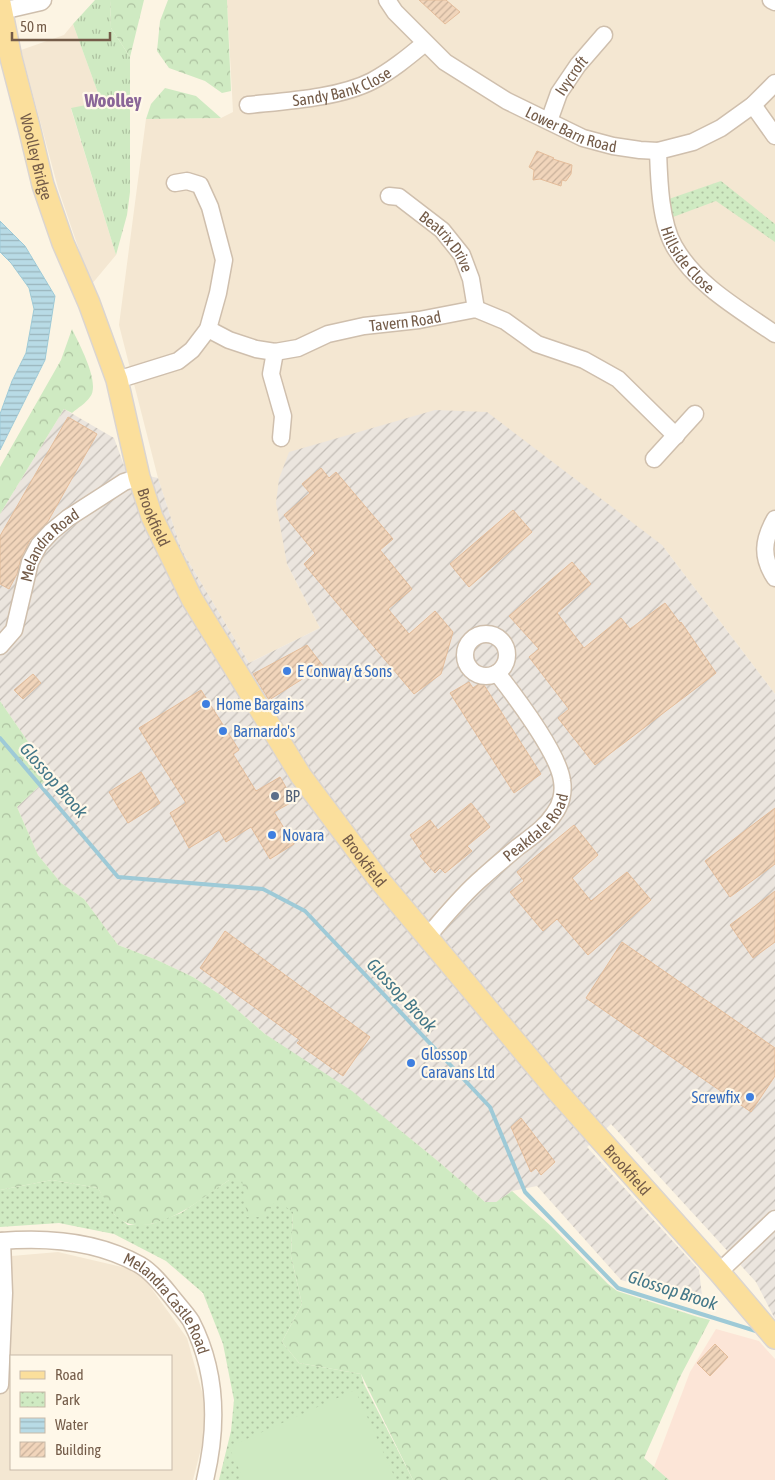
<svg xmlns="http://www.w3.org/2000/svg" width="775" height="1480" viewBox="0 0 775 1480" font-family="'Asap Condensed',sans-serif">
	<style>
		.residential { fill: #f4e7d2; fill-rule: evenodd }
		.commercial { fill: #fce5d7 }
		.industrial { fill: url(#industrial-furrows) }
		.grass { fill: url(#grass-tufts) }
		.forest { fill: url(#forest-crowns) }
		.park { fill: url(#park-dots) }
		.pitch { fill: #cfeac2 }
		.water { fill: url(#water-rules); stroke: #9ecad7 }
		.lines { fill: none; stroke-linecap: round; stroke-linejoin: round }
		.stream { stroke: #9ecad7; stroke-width: 4 }
		.building { fill: url(#building-hatch); stroke: #e4bd9b }
		.minor-casing { stroke: #cfbfad; stroke-width: 19 }
		.major-casing { stroke: #dbd5d0; stroke-width: 24 }
		.minor { stroke: #fff; stroke-width: 16 }
		.major { stroke: #fbdf9c; stroke-width: 21 }
		.shop-dot { fill: #3f7fe0; stroke: #fff8e9; stroke-width: 2 }
		.service-dot { fill: #5c6f8a; stroke: #fff8e9; stroke-width: 2 }
		.labels { text-anchor: middle; dominant-baseline: central; stroke-width: 4.5; stroke-linejoin: round; paint-order: stroke }
		.street-label { font-size: 16px; fill: #745c49; stroke: #fff8e9 }
		.shop-label { font-size: 16px; fill: #366cbe; stroke: #fff8e9; text-anchor: start }
		.service-label { font-size: 16px; fill: #4e5e75; stroke: #fff8e9; text-anchor: start }
		.water-label { font-size: 18px; font-style: italic; fill: #437788; stroke: #fff8e9 }
		.quarter-label { font-size: 19px; font-weight: bold; fill: #8a6598; stroke: #fff8e9 }
	</style>
	<defs>
		<pattern id="industrial-furrows" width="10" height="10" patternUnits="userSpaceOnUse" patternTransform="scale(1.25)"><rect width="10" height="10" fill="#ebe5de"/><path d="M-1 1l2-2M0 10L10 0M9 11l2-2" fill="none" stroke="#c3bdb6"/></pattern>
		<pattern id="grass-tufts" width="24" height="20" patternUnits="userSpaceOnUse" patternTransform="scale(1.25)"><rect width="24" height="20" fill="#cfeac2"/><path d="M3 7l-1-3M5 7V3M7 7l1-3M15 17l-1-3M17 17v-4M19 17l1-3" fill="none" stroke="#adc1a0"/></pattern>
		<pattern id="forest-crowns" width="20" height="18" patternUnits="userSpaceOnUse" patternTransform="scale(1.25)"><rect width="20" height="18" fill="#cfeac2"/><path d="M2 6a3 3 0 1 1 6 0M12 15a3 3 0 1 1 6 0" fill="none" stroke="#adc1a0"/></pattern>
		<pattern id="park-dots" width="8" height="8" patternUnits="userSpaceOnUse" patternTransform="scale(1.25)"><rect width="8" height="8" fill="#cfeac2"/><path d="M2 2h.1M6 6h.1" fill="none" stroke="#adc1a0" stroke-width="1.8" stroke-linecap="round"/></pattern>
		<pattern id="water-rules" width="6" height="5" patternUnits="userSpaceOnUse" patternTransform="scale(1.25)"><rect width="6" height="5" fill="#b8dbe6"/><path d="M0 2.5h6" fill="none" stroke="#9ab5bc"/></pattern>
		<pattern id="building-hatch" width="6" height="6" patternUnits="userSpaceOnUse" patternTransform="scale(1.25)"><rect width="6" height="6" fill="#f1d5bb"/><path d="M-1 1l2-2M0 6l6-6M5 7l2-2" fill="none" stroke="#c8b09a"/></pattern>
	</defs>
	<rect width="100%" height="100%" fill="#fcf4e3"/>
	<path class="residential" d="M227,0H775V694L662,545L287,564L320,628L249,663L181,549L158,478L119,325L146,119L221,118L233,112Z
		M73,24L98,93L91,104L71,109L116,255L91,285L58,188L21,50L64,35Z
		M58,1252L139,1271L187,1338L209,1417L193,1480H0V1257ZM11,1356H171V1469H11Z"/>
	<path class="commercial" d="M716,1329L759,1341L775,1359V1480H669L654,1467L690,1372Z"/>
	<path class="industrial" d="M64,409L114,438L126,471L158,478L181,549L249,663L320,628L287,564L276,503L279,479L289,452L435,410L487,412L662,545L775,694V1319L756,1282L611,1124L587,1147L699,1270L703,1304L621,1280L537,1186L512,1191L496,1202H485L439,1162L397,1128L265,1034L219,994L193,977L157,960L118,945L84,899L61,883L38,855L17,807L51,775L0,701V514Z"/>
	<path class="grass" d="M95,0H110L111,28L130,57V192L127,215L116,255L71,108L91,104L98,93L73,24Z"/>
	<path class="forest" d="M110,0H144L130,57L111,28Z
		M168,0H227L231,91L222,93L205,81L169,68L157,51L160,21Z
		M165,88L196,96L221,118L146,119L151,104Z
		M72,329C79,344 101,383 90,397C86,403 78,408 72,413L64,409L0,514V467L61,360Z
		M0,701L51,775L17,807L38,855L61,883L84,899L118,945L157,960L193,977L219,994L265,1034L352,1091L439,1162L485,1202H496L512,1191L551,1226L608,1284L617,1291L698,1317L710,1320L681,1375L644,1458L669,1480H413L361,1374L299,1363L282,1342L302,1304L291,1256L293,1212L265,1217H247L229,1180C203,1198 144,1247 114,1214C107,1208 103,1196 98,1188L52,1180L0,1190Z"/>
	<path class="park" d="M721,181L775,224V242L716,201L665,220L663,201Z
		M52,1180L98,1188L114,1214L128,1225L152,1224L181,1213L229,1180H242L247,1217H265L276,1200L293,1212L291,1256L302,1304L282,1342L299,1363L361,1374L364,1384L413,1480H219L231,1431L234,1400L223,1344L203,1293L166,1261L114,1234L59,1223L0,1227V1190Z"/>
	<path class="pitch" d="M355,1390L396,1480H244L229,1447Z"/>
	<path class="water" d="M0,221L25,246L55,296L45,360L0,450V414L12,381L26,353L34,309L29,288L11,263L0,252Z"/>
	<g class="lines">
		<path class="stream" d="M0,738L118,877L263,889L305,911L490,1107L525,1192L618,1288L759,1332"/>
	</g>
	<path class="building" d="M419,0H446L460,12L445,24Z
		M537,151L554,158L553,159L572,165L571,174L566,181L562,180L561,186L540,179L533,180L534,170L529,167Z
		M68,417L97,434L47,523L30,540L21,558L17,574L9,589L0,584V536Z
		M321,468L329,478L336,472L393,539L380,550L412,589L388,609L409,634L435,611L453,632L441,674L414,694L304,564L315,553L284,515L310,493L302,484Z
		M513,510L532,532L469,587L450,564Z
		M572,562L591,584L557,613L584,648L621,618L630,629L665,603L680,623L681,622L716,673L595,765L558,718L569,709L529,657L539,649L509,616Z
		M307,645L323,666L269,700L253,674Z
		M33,674L41,683L23,699L14,690Z
		M469,682L473,688L482,682L541,774L514,793L450,693Z
		M201,690L239,750L233,754L256,791L280,777L294,801L274,812L294,844L270,859L251,827L226,842L219,830L189,848L170,813L186,803L139,728Z
		M141,772L160,803L128,823L109,792Z
		M471,803L490,827L467,846L472,851L445,873L440,868L435,873L420,856L423,854L410,835L430,820L438,830Z
		M775,808V864L730,897L705,861Z
		M574,825L598,855L572,878L591,901L627,872L651,900L588,955L557,919L543,931L510,892L524,881L517,872Z
		M775,891V942L753,958L730,925Z
		M225,931L370,1037L343,1076L297,1043L300,1040L200,968Z
		M622,942L775,1048V1076L751,1112L586,998Z
		M521,1118L555,1162L541,1175L536,1168L531,1172L511,1127Z
		M715,1344L728,1357L710,1376L697,1363Z"/>
	<g class="lines">
		<g class="minor-casing">
			<g id="minor">
				<path id="s1" d="M387,0L395,12L445,62L507,101L583,138L613,146L640,150L658,151L693,142L721,128L753,105L775,83"/>
				<path d="M771,0L775,2"/>
				<path d="M2,11L41,2L43,0"/>
				<path id="s2" d="M248,105C285,101 339,98 372,81C391,71 408,57 425,43"/>
				<path d="M753,105L775,136"/>
				<path id="s3" d="M549,121L559,93L578,65L604,35"/>
				<path id="s4" d="M658,151C659,179 660,221 674,246C696,285 739,309 775,334"/>
				<path id="s5" d="M389,196L399,197L442,230L462,255L471,279L476,309"/>
				<path id="s6" d="M208,329L229,340L256,349L275,352L298,348L328,334L364,326L419,320L476,309L505,321L537,344L584,360L618,379L676,436"/>
				<path d="M275,352L271,374L283,416L281,438"/>
				<path d="M117,380L178,361L192,350L208,329L218,293L224,260L210,207L200,185L187,181L175,183"/>
				<path d="M654,459L695,414"/>
				<path d="M775,519C763,540 761,557 775,578"/>
				<circle cx="486" cy="655" r="21"/>
				<path id="s7" d="M0,646L14,630L30,562L39,545L51,532L68,518L124,482L139,477"/>
				<path id="s8" d="M428,936C446,915 462,895 483,877C494,867 506,857 518,847C531,837 545,828 554,814C561,805 564,792 562,781C559,754 515,696 497,673"/>
				<path id="s9" d="M0,1241C47,1237 98,1241 140,1265C152,1272 163,1286 172,1297C178,1305 186,1313 191,1321C217,1371 218,1426 205,1480"/>
				<path d="M719,1272L775,1219"/>
				<path d="M0,1385L4,1293L2,1241"/>
			</g>
		</g>
		<g class="major-casing">
			<g id="major">
				<path id="s10" d="M0,3L11,58L29,127L43,185L63,243L89,303L117,380L139,477L152,517L192,599L301,776L376,876L556,1090L719,1272L775,1338"/>
			</g>
		</g>
		<use href="#minor" class="minor"/>
		<use href="#major" class="major"/>
	</g>
	<g class="shop-dot">
		<circle cx="287" cy="671" r="5"/>
		<circle cx="206" cy="704" r="5"/>
		<circle cx="223" cy="731" r="5"/>
		<circle cx="272" cy="835" r="5"/>
		<circle cx="411" cy="1063" r="5"/>
		<circle cx="750" cy="1097" r="5"/>
	</g>
	<circle class="service-dot" cx="275" cy="796" r="5"/>
	<g class="labels">
		<g class="street-label">
			<text stroke="none"><textPath href="#s3" startOffset="51">Ivycroft</textPath></text>
			<text stroke="none"><textPath href="#s2" startOffset="96">Sandy Bank Close</textPath></text>
			<text stroke="none"><textPath href="#s1" startOffset="229">Lower Barn Road</textPath></text>
			<text stroke="none"><textPath href="#s10" startOffset="158">Woolley Bridge</textPath></text>
			<text stroke="none"><textPath href="#s5" startOffset="76">Beatrix Drive</textPath></text>
			<text stroke="none"><textPath href="#s4" startOffset="116">Hillside Close</textPath></text>
			<text stroke="none"><textPath href="#s6" startOffset="206">Tavern Road</textPath></text>
			<text stroke="none"><textPath href="#s10" startOffset="538">Brookfield</textPath></text>
			<text stroke="none"><textPath href="#s7" startOffset="116">Melandra Road</textPath></text>
			<text stroke="none"><textPath href="#s8" startOffset="154">Peakdale Road</textPath></text>
			<text stroke="none"><textPath href="#s10" startOffset="942">Brookfield</textPath></text>
			<text stroke="none"><textPath href="#s10" startOffset="1348">Brookfield</textPath></text>
			<text stroke="none"><textPath href="#s9" startOffset="191">Melandra Castle Road</textPath></text>
		</g>
		<g class="shop-label">
			<text x="297" y="671">E Conway &amp; Sons</text>
			<text x="216" y="704">Home Bargains</text>
			<text x="233" y="731">Barnardo's</text>
			<text x="282" y="835">Novara</text>
			<text x="421" y="1054">Glossop<tspan x="421" dy="18">Caravans Ltd</tspan></text>
			<text x="740" y="1097" text-anchor="end">Screwfix</text>
		</g>
		<g class="service-label">
			<text x="285" y="796">BP</text>
		</g>
		<g class="water-label">
			<text transform="translate(54 780) rotate(49)">Glossop Brook</text>
			<text transform="translate(402 995) rotate(47)">Glossop Brook</text>
			<text transform="translate(673 1290) rotate(18)">Glossop Brook</text>
		</g>
		<g class="quarter-label">
			<text x="113" y="100">Woolley</text>
		</g>
	</g>
	<rect x="10" y="1355" width="162" height="115" fill="#fff8e9" stroke="#c7baa9"/>
	<rect x="20" y="1371" width="25" height="8" fill="#fbdf9c" stroke="#c7baa9"/>
	<text x="55" y="1380" font-size="15" fill="#745c49">Road</text>
	<rect x="20" y="1392" width="25" height="15" fill="url(#park-dots)" stroke="#c7baa9"/>
	<text x="55" y="1405" font-size="15" fill="#745c49">Park</text>
	<rect x="20" y="1418" width="25" height="15" fill="url(#water-rules)" stroke="#c7baa9"/>
	<text x="55" y="1430" font-size="15" fill="#745c49">Water</text>
	<rect x="20" y="1442" width="25" height="15" fill="url(#building-hatch)" stroke="#c7baa9"/>
	<text x="55" y="1455" font-size="15" fill="#745c49">Building</text>
	<path d="M12 32v8h98v-8" fill="none" stroke="#745c49" stroke-width="2.5"/>
	<text x="20" y="32" font-size="15" fill="#745c49" stroke="#fff8e9" stroke-width="4" paint-order="stroke">50 m</text>
</svg>
